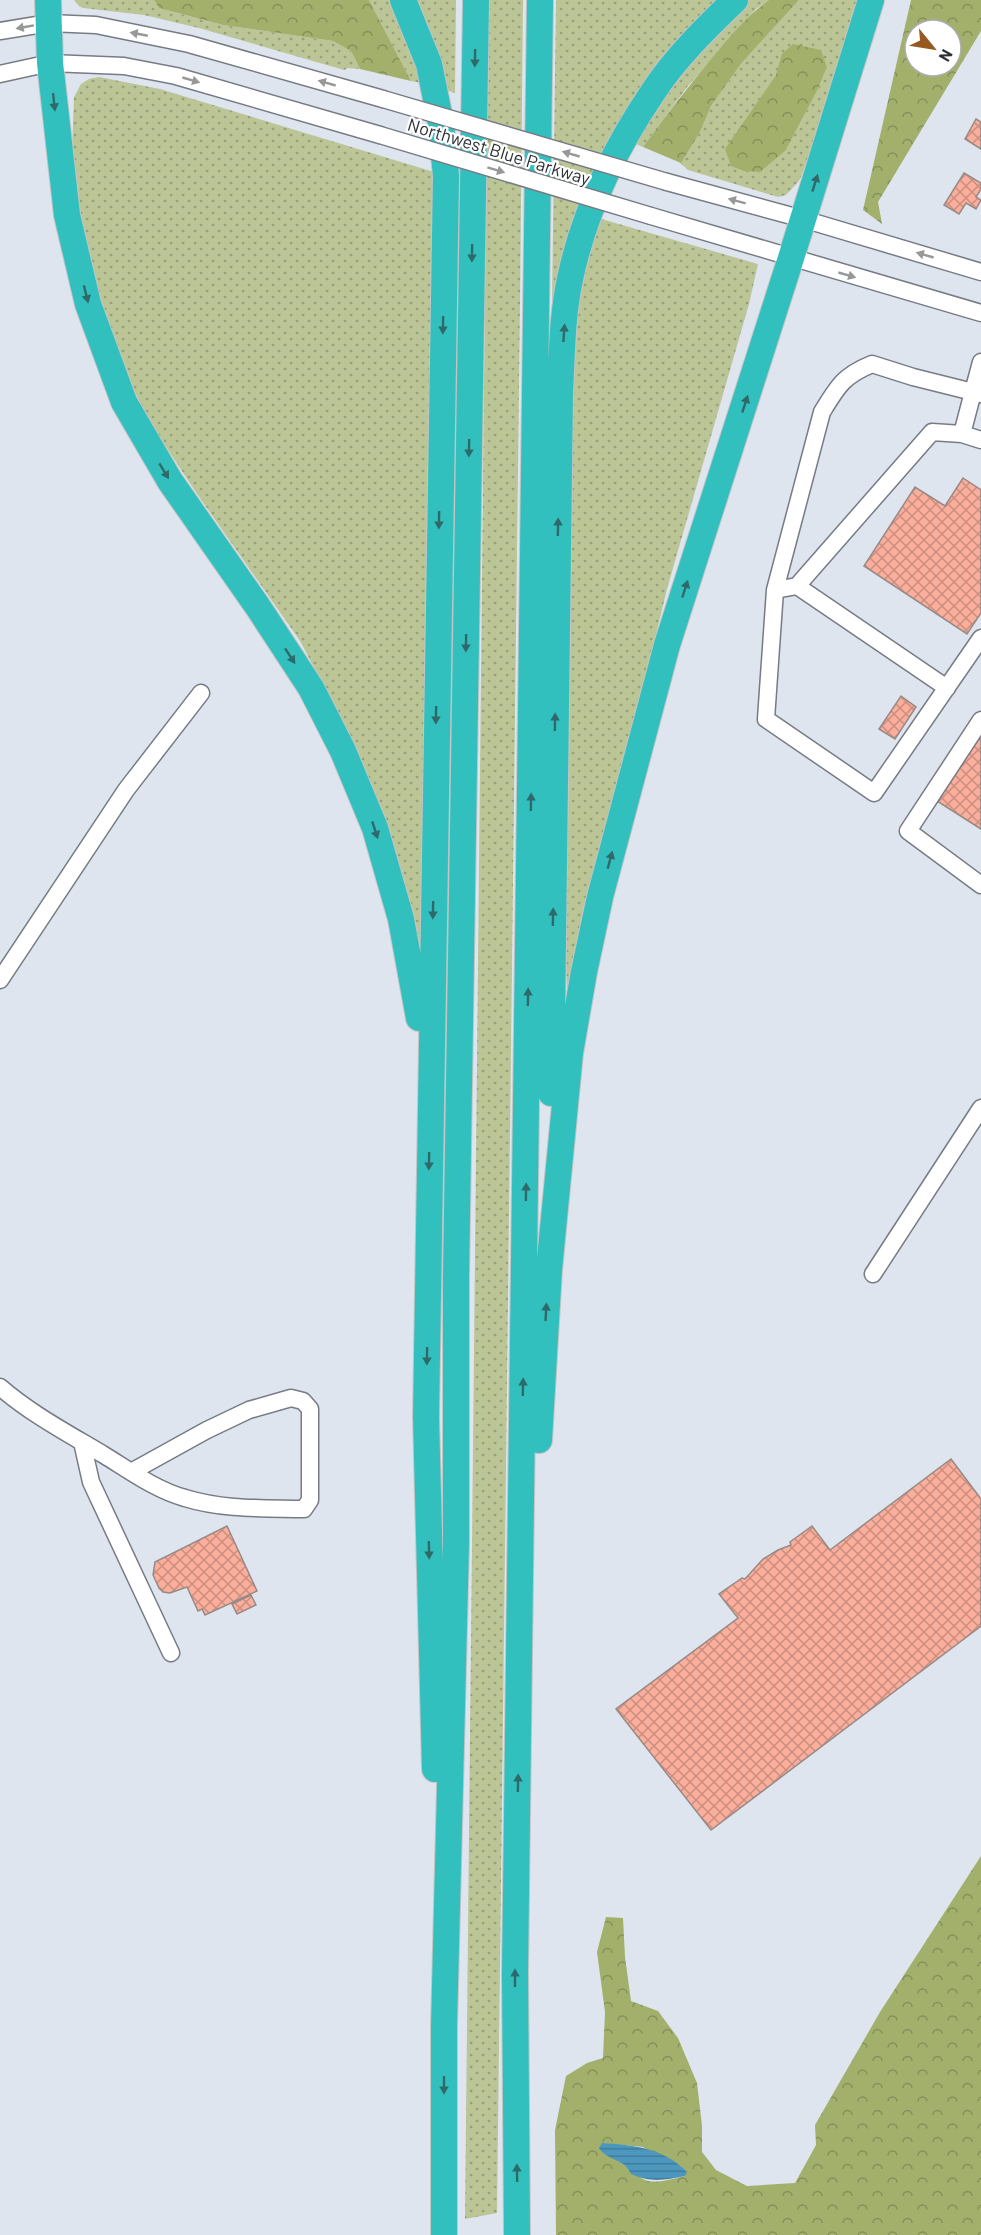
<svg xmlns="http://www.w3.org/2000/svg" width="981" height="2235" viewBox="0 0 981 2235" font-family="Barlow,sans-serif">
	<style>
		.grass { fill: url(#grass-dots); fill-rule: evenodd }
		.forest { fill: url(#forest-crowns); fill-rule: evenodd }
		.water { fill: url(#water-rules) }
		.building { fill: url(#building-cross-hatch); stroke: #968a87; stroke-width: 1.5 }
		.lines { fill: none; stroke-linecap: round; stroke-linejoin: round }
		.minor-casing { stroke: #767b84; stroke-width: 19 }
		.highway-casing { stroke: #c4c5c6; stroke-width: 28 }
		.minor { stroke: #fff; stroke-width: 16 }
		.highway { stroke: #32c0be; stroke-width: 26 }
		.minor-bridge-casing { stroke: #767b84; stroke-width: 19; stroke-linecap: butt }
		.minor-bridge { stroke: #fff; stroke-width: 16 }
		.oneway { fill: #96989a }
		.oneway2 { fill: #2f6a6b }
		.labels { text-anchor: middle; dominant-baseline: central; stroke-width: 4.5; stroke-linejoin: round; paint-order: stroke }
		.street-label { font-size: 18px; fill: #2d3034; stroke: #fff }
	</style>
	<defs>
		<pattern id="grass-dots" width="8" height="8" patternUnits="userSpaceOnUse" patternTransform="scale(1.5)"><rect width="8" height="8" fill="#bbc596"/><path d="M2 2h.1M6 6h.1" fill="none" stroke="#98a07b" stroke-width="1.8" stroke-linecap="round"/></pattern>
		<pattern id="forest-crowns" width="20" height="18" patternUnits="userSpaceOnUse" patternTransform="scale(1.5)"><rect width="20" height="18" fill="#a2b06b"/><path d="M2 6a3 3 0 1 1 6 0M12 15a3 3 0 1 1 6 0" fill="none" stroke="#849059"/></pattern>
		<pattern id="water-rules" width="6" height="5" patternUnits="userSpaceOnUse" patternTransform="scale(1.5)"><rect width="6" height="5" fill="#4c97bd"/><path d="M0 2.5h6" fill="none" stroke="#407c9a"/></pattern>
		<pattern id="building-cross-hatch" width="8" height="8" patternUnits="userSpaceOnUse" patternTransform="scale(1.5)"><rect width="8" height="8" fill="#faae9b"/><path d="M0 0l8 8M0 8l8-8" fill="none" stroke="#cb8e7f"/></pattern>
	</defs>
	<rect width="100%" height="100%" fill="#dfe5ef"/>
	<path class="grass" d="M74,0H154L159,8L223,25L333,41L351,51L360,69L348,68L344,70L199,28L144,15L83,8L79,6Z
		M369,0H392L411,44L421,83L411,81Z
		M416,0H456L455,93L446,90Z
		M488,0H523L520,302L497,2213L465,2219Z
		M556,0H719L577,212L566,241L552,303Z
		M744,0H769L756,9L688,86L643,147L631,142L663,91Z
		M799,0H858L816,141L799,181L786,195L778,197L688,170L679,162L701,130L711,106L741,64ZM827,67L818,89L786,150L726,149L776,75Z
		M99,77L160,89L434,172L423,970L334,705L300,641L195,491L149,421L122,366L102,310L83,242L72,151L74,97L81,84L89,79Z
		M598,218L758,264L749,304L667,589L568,1001L566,968L567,840L574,332L576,297Z"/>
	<path class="forest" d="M154,0H369L411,81L360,69L351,51L333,41L223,25L159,8Z
		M769,0H799L741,64L711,106L701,130L681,163L643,147C667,114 691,83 717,52C733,33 749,14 769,0Z
		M911,0H981V31L878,202L882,224L863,210ZM915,30H951V66H915Z
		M793,44L821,50L827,67L818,89L786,150L760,172L744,171L731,166L725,149L776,75L782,54Z
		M981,1856V2235H556L555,2130L566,2076L587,2063L603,2058L605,2012L597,1952L606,1917L623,1918L625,1957L631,2001L658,2011L678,2038L697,2083L702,2126V2152L716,2170L747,2186L795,2183L816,2145L815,2125L880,2012ZM613,2144L643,2147L685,2176C672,2179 654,2185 643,2179C632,2172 623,2163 612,2157Z"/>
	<path class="water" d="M602,2143C633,2145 664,2148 687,2172L685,2176C665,2180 651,2183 631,2174C624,2158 607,2161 599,2148Z"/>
	<path class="building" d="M976,119L981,122V149L965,139Z
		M964,173L981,183V189L976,197L981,200L976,209L966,203L959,214L944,205Z
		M963,478L981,490V613L967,634L864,566L915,487L945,506Z
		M901,696L916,707L895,739L879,729Z
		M981,734V829L937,801Z
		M951,1459L981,1499V1626L711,1830L616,1709L738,1618L719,1594L742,1578L745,1579L763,1559L778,1550L791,1545L790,1542L812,1526L830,1550Z
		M227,1526L257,1591L205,1615L202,1609L198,1611L187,1587L170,1593L163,1592L159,1588L153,1575L155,1562Z
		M251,1595L256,1605L237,1614L232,1604Z"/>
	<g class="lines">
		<g class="minor-casing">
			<path id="minor" d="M0,31L49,23L96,25L189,44L383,99
				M0,74L50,63L124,66L176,76L380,135
				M667,182L803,219L981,272
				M651,216L981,313
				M981,362L973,392L913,377L872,364C843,376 838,386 822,412L775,590L766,719L874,793L981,638
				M981,394L973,392L962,434L981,440
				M797,586L947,688
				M775,590L797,586L932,432L962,434
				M981,720L908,831L981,885
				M0,980L126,790L201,693
				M873,1274L981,1108
				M0,1387C31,1414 69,1434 104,1455C130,1471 156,1490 185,1498C224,1510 264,1508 304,1509L310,1500V1409L303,1401L291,1398L249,1410L207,1430L131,1472
				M82,1442L91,1482L171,1653"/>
		</g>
		<g class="highway-casing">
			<path id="highway" d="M48,0L50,63L67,215L88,304L124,402L170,481L258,607L311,688L343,751L375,828L401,919L419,1018
				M403,0L429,64L441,124L446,176L426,1417L435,1769
				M551,1093L560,393C562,355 562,316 570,279C584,212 615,148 653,92C675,58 706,28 735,0
				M539,1440L549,1270L570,1053L584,972L600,897L667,645L791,258L871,0
				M444,2235V2027L456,1545V1279L476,0
				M517,2235L515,1973L540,0"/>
		</g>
		<use href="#minor" class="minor"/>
		<use href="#highway" class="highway"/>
		<g class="minor-bridge-casing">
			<path id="minor-bridge" d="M383,99L667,182
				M380,135L651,216"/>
		</g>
		<use href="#minor-bridge" class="minor-bridge"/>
	</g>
	<defs><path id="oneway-solid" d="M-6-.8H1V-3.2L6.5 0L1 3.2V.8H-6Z" transform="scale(1.5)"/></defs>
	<g class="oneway">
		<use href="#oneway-solid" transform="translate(25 27) rotate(170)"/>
		<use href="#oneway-solid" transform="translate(139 34) rotate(-169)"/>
		<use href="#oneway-solid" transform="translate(191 80) rotate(16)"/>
		<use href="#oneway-solid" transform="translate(327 83) rotate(-164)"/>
		<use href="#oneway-solid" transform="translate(571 154) rotate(-164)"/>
		<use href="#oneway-solid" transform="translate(496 170) rotate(17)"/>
		<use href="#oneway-solid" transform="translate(737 201) rotate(-165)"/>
		<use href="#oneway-solid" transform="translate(925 255) rotate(-164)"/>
		<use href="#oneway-solid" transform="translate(847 275) rotate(16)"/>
	</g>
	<g class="oneway2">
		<use href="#oneway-solid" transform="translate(475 58) rotate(91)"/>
		<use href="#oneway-solid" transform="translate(54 102) rotate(84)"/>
		<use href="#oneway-solid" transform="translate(815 183) rotate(-73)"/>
		<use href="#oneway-solid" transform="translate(472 253) rotate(91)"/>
		<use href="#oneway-solid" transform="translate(86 294) rotate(76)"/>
		<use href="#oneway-solid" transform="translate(443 325) rotate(91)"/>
		<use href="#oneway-solid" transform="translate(564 333) rotate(-86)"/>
		<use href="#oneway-solid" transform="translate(745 404) rotate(-72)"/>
		<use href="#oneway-solid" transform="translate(469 448) rotate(91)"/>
		<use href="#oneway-solid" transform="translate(164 471) rotate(59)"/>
		<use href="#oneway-solid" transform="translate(439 520) rotate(91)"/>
		<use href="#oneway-solid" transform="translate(558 527) rotate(-89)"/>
		<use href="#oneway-solid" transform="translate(685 589) rotate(-72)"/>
		<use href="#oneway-solid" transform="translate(466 643) rotate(91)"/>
		<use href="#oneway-solid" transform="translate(290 656) rotate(57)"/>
		<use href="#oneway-solid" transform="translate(436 715) rotate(91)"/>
		<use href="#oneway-solid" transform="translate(555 722) rotate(-89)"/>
		<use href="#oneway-solid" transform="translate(531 802) rotate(-89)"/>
		<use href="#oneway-solid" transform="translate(375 830) rotate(72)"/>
		<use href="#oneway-solid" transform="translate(610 860) rotate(-75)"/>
		<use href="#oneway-solid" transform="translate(433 910) rotate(91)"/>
		<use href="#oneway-solid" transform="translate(553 917) rotate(-89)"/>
		<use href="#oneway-solid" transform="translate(528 997) rotate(-89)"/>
		<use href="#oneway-solid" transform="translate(429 1161) rotate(91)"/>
		<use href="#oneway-solid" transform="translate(526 1192) rotate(-89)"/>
		<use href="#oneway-solid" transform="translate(546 1312) rotate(-87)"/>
		<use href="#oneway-solid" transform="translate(427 1356) rotate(91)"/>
		<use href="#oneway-solid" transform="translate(523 1387) rotate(-89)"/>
		<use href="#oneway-solid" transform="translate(429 1550) rotate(89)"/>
		<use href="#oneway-solid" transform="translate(518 1783) rotate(-89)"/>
		<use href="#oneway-solid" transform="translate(515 1978) rotate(-90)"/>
		<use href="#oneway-solid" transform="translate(444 2085) rotate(90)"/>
		<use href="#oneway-solid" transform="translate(517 2173) rotate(-91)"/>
	</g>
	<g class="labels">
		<g class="street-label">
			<text transform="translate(499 151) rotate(17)">Northwest Blue Parkway</text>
		</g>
	</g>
	<g transform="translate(933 48) rotate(120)"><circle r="28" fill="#ffffff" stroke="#abacae" stroke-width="1.5"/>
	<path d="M0-4.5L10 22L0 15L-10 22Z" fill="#985821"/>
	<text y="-9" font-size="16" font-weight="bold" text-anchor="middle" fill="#2d3034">N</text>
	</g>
</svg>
